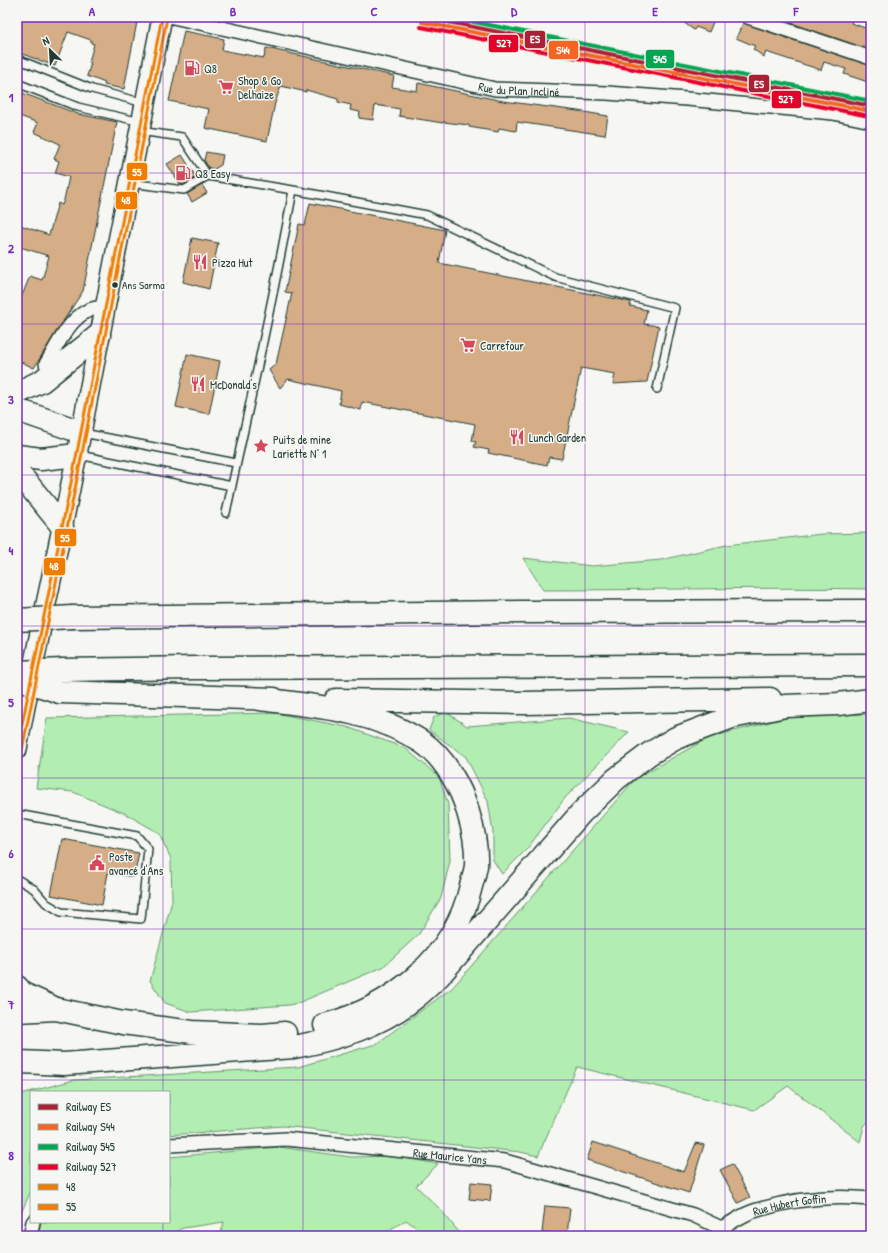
<svg xmlns="http://www.w3.org/2000/svg" width="888" height="1253" viewBox="0 0 888 1253" font-family="'Patrick Hand',sans-serif">
	<style>
		.green { fill: #b2edb1; stroke: #689572 }
		.building { fill: #d5ad87; stroke: #1f3d34 }
		.lines { fill: none; stroke-linecap: round; stroke-linejoin: round }
		.service-casing { stroke: #1f3d34; stroke-width: 10 }
		.minor-casing { stroke: #1f3d34; stroke-width: 16 }
		.secondary-casing { stroke: #1f3d34; stroke-width: 22 }
		.motorway-casing { stroke: #1f3d34; stroke-width: 25 }
		.service { stroke: #f6f6f2; stroke-width: 7 }
		.minor { stroke: #f6f6f2; stroke-width: 13 }
		.secondary { stroke: #f6f6f2; stroke-width: 19 }
		.motorway { stroke: #f6f6f2; stroke-width: 22 }
		.motorway-bridge-casing { stroke: #1f3d34; stroke-width: 25; stroke-linecap: butt }
		.motorway-bridge { stroke: #f6f6f2; stroke-width: 22 }
		.bus-1-casing { stroke: #f6f6f2; stroke-width: 6 }
		.bus-2-casing { stroke: #f6f6f2; stroke-width: 6 }
		.bus-1 { stroke: #ef7d00; stroke-width: 3 }
		.bus-2 { stroke: #ef7d00; stroke-width: 3 }
		.rail-1-casing { stroke: #f6f6f2; stroke-width: 7 }
		.rail-2-casing { stroke: #f6f6f2; stroke-width: 7 }
		.rail-3-casing { stroke: #f6f6f2; stroke-width: 7 }
		.rail-4-casing { stroke: #f6f6f2; stroke-width: 7 }
		.rail-1 { stroke: #aa2135; stroke-width: 4 }
		.rail-2 { stroke: #f26522; stroke-width: 4 }
		.rail-3 { stroke: #00a651; stroke-width: 4 }
		.rail-4 { stroke: #e4002b; stroke-width: 4 }
		.grid { fill: none; stroke: #7b2cbf; stroke-width: 1; stroke-opacity: 0.55 }
		.bus-dot { fill: #1f3d34; stroke: #f6f6f2; stroke-width: 1.5 }
		.labels { text-anchor: middle; dominant-baseline: central; stroke-width: 3; stroke-linejoin: round; paint-order: stroke }
		.bus-label { font-size: 11px; fill: #1f3d34; stroke: #f6f6f2; text-anchor: start }
		.poi-label { font-size: 12px; fill: #1f3d34; stroke: #f6f6f2; text-anchor: start }
		.street-label { font-size: 12px; fill: #1f3d34; stroke: #f6f6f2 }
		.line-badge { stroke: #f6f6f2; stroke-width: 1.5 }
		.badge-label { font-size: 11px; text-anchor: middle; font-weight: bold; fill: #fff }
		.neatline { fill: none; stroke: #7b2cbf; stroke-width: 1.5 }
		.grid-label { font-size: 13px; text-anchor: middle; font-weight: bold; fill: #7b2cbf }
	</style>
	<rect width="100%" height="100%" fill="#f6f6f2"/>
	<filter id="ink" filterUnits="userSpaceOnUse"><feTurbulence type="fractalNoise" baseFrequency=".025" numOctaves="2"/><feDisplacementMap in="SourceGraphic" scale="8" xChannelSelector="R" yChannelSelector="G"/><feConvolveMatrix kernelMatrix="1 2 1 2 8 2 1 2 1" color-interpolation-filters="sRGB"/></filter>
	<g filter="url(#ink)">
		<path class="green" d="M871,533V589C762,587 652,590 543,590L523,558L592,566L661,560L726,545L822,534Z
			M446,712L467,726L569,718L629,732L565,798L527,849L502,874L493,860V832L488,801L466,757L429,730L434,717Z
			M275,713L347,727L405,748L439,777L448,804L450,861L441,898L419,934L383,967L298,1003L289,1005L191,1012L165,1003L150,981L172,901L171,859L159,833L126,814L73,792L36,788L47,718Z
			M871,714V1119L864,1126L860,1142L788,1086L754,1110L577,1067L538,1156L520,1152L283,1126L169,1135V1092H31V1191L21,1213L18,1236H17V1098L21,1094L74,1080L298,1067L376,1044L452,988L636,778L710,737L794,716Z
			M279,1147L351,1157L393,1156L438,1164L416,1186L441,1210L462,1236H428L406,1220L379,1236H220L224,1222L183,1228L167,1236H38L41,1222H169V1157Z"/>
		<path class="building" d="M17,17H138L124,89L104,85L105,83L87,76L91,63L89,62L94,44L91,43V40L68,32L55,66L17,52Z
			M672,17H715L709,32L696,27L694,30L683,22L672,18Z
			M773,17H853L851,23L871,30V50Z
			M743,23L871,66V83L844,74L846,69L824,62L821,70L766,52L764,57L753,49L755,46L736,38Z
			M184,31L224,39L222,50L264,58L266,48L394,76L392,87L417,91L418,83L503,101L578,111L608,116L605,135L517,122L516,131L499,128L498,132L469,127V125L443,122V123L399,116L400,109L375,105L373,120L359,118L360,112L350,110L351,105L338,102V99L306,90V92L281,86L275,103L267,141L205,128L209,109L169,101Z
			M17,91L78,114L117,122L83,291L56,332L34,368L17,360V296L21,298L30,276L42,280L49,256L17,246V224L49,235L58,203L62,205L64,200L69,177L55,173L59,161L54,159L60,144L34,132L38,123L17,115Z
			M206,152L223,155L221,165L214,169L209,168L204,160Z
			M182,155L196,177L183,185L180,184L167,164Z
			M202,185L207,193L192,202L187,194Z
			M310,203L445,230L439,263L631,302L630,306L647,310L644,324L659,326L647,382L613,384L615,374L581,368L562,459L549,457L547,465L488,453L489,450L474,447L476,442L472,441L475,424L362,402L361,410L339,404L341,391L288,379L280,388L269,370L276,364L292,293L285,292L299,224L305,225Z
			M192,238L218,243L209,289L183,282Z
			M187,354L220,361L209,414L176,407Z
			M62,839L139,853L134,877L108,873L102,905L51,895Z
			M593,1142L684,1172L696,1143L704,1145L689,1193L587,1160Z
			M732,1164L750,1197L738,1203L720,1170Z
			M471,1182L492,1184L490,1201L469,1199Z
			M545,1206L570,1208L567,1235L542,1233Z"/>
		<g class="lines">
			<g class="service-casing">
				<path id="service" d="M17,59L92,89L144,103
					M17,83L78,107L141,122
					M139,131L182,137L208,176
					M130,183L184,190L208,176L293,190L427,215L555,277L675,308L657,389
					M83,433L236,463
					M79,455L232,486
					M226,513C249,406 274,298 293,190
					M17,814L137,836L148,849L141,919L61,912L46,903L34,889L17,879"/>
			</g>
			<g class="minor-casing">
				<g id="minor">
					<path id="s1" d="M173,17L495,89L607,93L687,99L833,113L871,121"/>
					<path d="M748,17L871,58"/>
					<path d="M46,364C59,343 75,304 105,308"/>
					<path id="s2" d="M169,1145L286,1139L505,1161L693,1215L721,1228"/>
					<path d="M30,1236L33,1222"/>
					<path id="s3" d="M718,1236L721,1228C732,1223 743,1214 754,1211C792,1199 832,1195 871,1199"/>
				</g>
			</g>
			<g class="secondary-casing">
				<path id="secondary" d="M17,749C36,644 61,539 81,433C108,294 134,156 162,17"/>
			</g>
			<g class="motorway-casing">
				<path id="motorway" d="M17,393L42,381L99,335
					M17,411L26,413L81,432
					M17,456L41,459L77,455
					M17,472L28,484L62,526
					M73,617L521,612L871,611
					M63,670L196,668L871,665
					M60,692L274,699
					M260,699C316,706 373,710 422,742C444,757 461,787 468,812C473,828 477,848 476,866C475,872 473,880 471,886C455,957 393,1007 325,1025
					M336,700L524,703L770,699
					M17,987L23,994L52,1007
					M17,1011L56,1009L123,1023L192,1032L263,1035L285,1033
					M17,1060L21,1062L64,1064L294,1047C337,1039 381,1026 416,997C424,991 432,983 439,976L581,813L616,779L649,754L676,738L732,717L785,706L838,704L871,700"/>
			</g>
			<use href="#service" class="service"/>
			<use href="#minor" class="minor"/>
			<use href="#secondary" class="secondary"/>
			<use href="#motorway" class="motorway"/>
			<g class="motorway-bridge-casing">
				<path id="motorway-bridge" d="M17,620L73,617
					M17,672L63,670
					M17,678L60,692"/>
			</g>
			<use href="#motorway-bridge" class="motorway-bridge"/>
			<g class="bus-1-casing">
				<path id="bus-1" d="M17,749L73,473L162,17"/>
			</g>
			<g class="bus-2-casing">
				<path id="bus-2" d="M22,750L78,474L167,18"/>
			</g>
			<use href="#bus-1" class="bus-1"/>
			<use href="#bus-2" class="bus-2"/>
			<g class="rail-1-casing">
				<path id="rail-1" d="M423,17L871,106"/>
			</g>
			<g class="rail-2-casing">
				<path id="rail-2" d="M422,22L870,111"/>
			</g>
			<g class="rail-3-casing">
				<path id="rail-3" d="M449,17L871,101"/>
			</g>
			<g class="rail-4-casing">
				<path id="rail-4" d="M421,27L869,116"/>
			</g>
			<use href="#rail-1" class="rail-1"/>
			<use href="#rail-2" class="rail-2"/>
			<use href="#rail-3" class="rail-3"/>
			<use href="#rail-4" class="rail-4"/>
		</g>
	</g>
	<path class="grid" d="M163,17V1092M303,17V1236M444,17V1236M585,17V1236M725,17V1236M17,173H871M17,324H871M17,475H871M17,626H871M17,778H871M17,929H871M17,1080H871M163,1222V1236"/>
	<defs>
		<g id="fuel-bare" transform="scale(1.2)"><path d="M-5.5-6h7V0h2V4h1.3V-2.5L3-4.5l.8-.8L6-3V5H2.5V1h-1V6h-7ZM-4.2-4.7v3.2H.2V-4.7Z" fill="#d1495b" stroke="#f6f6f2" stroke-width="2.5" paint-order="stroke"/></g>
		<g id="supermarket-bare" transform="scale(1.2)"><path d="M-6-5.5h2.5l.6 2H6L4.5 2H-2.5L-4.4-4H-6ZM-1.5 3.2a1.3 1.3 0 1 0 .1 0ZM3 3.2a1.3 1.3 0 1 0 .1 0Z" fill="#d1495b" stroke="#f6f6f2" stroke-width="2.5" paint-order="stroke"/></g>
		<g id="restaurant-bare" transform="scale(1.2)"><path d="M-5-6h1v4h1v-4h1v4h1v-4h1v5L-1.5 .5V6h-2V.5L-5-1ZM5-6V6H3V1.5H1.5Q1.5-4 5-6Z" fill="#d1495b" stroke="#f6f6f2" stroke-width="2.5" paint-order="stroke"/></g>
		<g id="sight-bare" transform="scale(1.2)"><path d="M0-6L1.8-2.2L6-1.7L2.9 1.2L3.7 5.4L0 3.3L-3.7 5.4L-2.9 1.2L-6-1.7L-1.8-2.2Z" fill="#d1495b" stroke="#f6f6f2" stroke-width="2.5" paint-order="stroke"/></g>
		<g id="civic-bare" transform="scale(1.2)"><path d="M-.6-6.5H3V-4.5H.6V-3L4-1V1h2V6H-6V1h2V-1L-.6-3ZM-1.2 2.5V6h2.4V2.5Z" fill="#d1495b" stroke="#f6f6f2" stroke-width="2.5" paint-order="stroke"/></g>
	</defs>
	<g fill-rule="evenodd">
		<use href="#fuel-bare" x="192" y="68"/>
		<use href="#supermarket-bare" x="226" y="87"/>
		<use href="#fuel-bare" x="183" y="173"/>
		<use href="#restaurant-bare" x="200" y="262"/>
		<use href="#supermarket-bare" x="468" y="345"/>
		<use href="#restaurant-bare" x="198" y="384"/>
		<use href="#restaurant-bare" x="517" y="437"/>
		<use href="#sight-bare" x="261" y="446"/>
		<use href="#civic-bare" x="97" y="863"/>
	</g>
	<circle class="bus-dot" cx="115" cy="285" r="3.5"/>
	<g class="labels">
		<g class="bus-label">
			<text x="122" y="285">Ans Sarma</text>
		</g>
		<g class="poi-label">
			<text x="204" y="68">Q8</text>
			<text x="238" y="80">Shop &amp; Go<tspan x="238" dy="14">Delhaize</tspan></text>
			<text x="195" y="173">Q8 Easy</text>
			<text x="212" y="262">Pizza Hut</text>
			<text x="480" y="345">Carrefour</text>
			<text x="210" y="384">McDonald's</text>
			<text x="529" y="437">Lunch Garden</text>
			<text x="273" y="439">Puits de mine<tspan x="273" dy="14">Lariette N° 1</tspan></text>
			<text x="109" y="856">Poste<tspan x="109" dy="14">avancé d'Ans</tspan></text>
		</g>
		<g class="street-label">
			<text stroke="none"><textPath href="#s1" startOffset="354">Rue du Plan Incliné</textPath></text>
			<text stroke="none"><textPath href="#s2" startOffset="282">Rue Maurice Yans</textPath></text>
			<text stroke="none"><textPath href="#s3" startOffset="82">Rue Hubert Goffin</textPath></text>
		</g>
	</g>
	<g class="line-badge">
		<rect x="524" y="30" width="22" height="19" rx="4" fill="#aa2135"/>
		<rect x="488" y="34" width="31" height="19" rx="4" fill="#e4002b"/>
		<rect x="548" y="40" width="31" height="20" rx="4" fill="#f26522"/>
		<rect x="645" y="49" width="30" height="20" rx="4" fill="#00a651"/>
		<rect x="748" y="74" width="22" height="19" rx="4" fill="#aa2135"/>
		<rect x="771" y="90" width="31" height="19" rx="4" fill="#e4002b"/>
		<rect x="126" y="162" width="22" height="19" rx="4" fill="#ef7d00"/>
		<rect x="115" y="191" width="23" height="19" rx="4" fill="#ef7d00"/>
		<rect x="54" y="528" width="23" height="19" rx="4" fill="#ef7d00"/>
		<rect x="43" y="557" width="23" height="19" rx="4" fill="#ef7d00"/>
	</g>
	<g class="badge-label">
		<text x="535" y="43">ES</text>
		<text x="504" y="47">527</text>
		<text x="563" y="54">S44</text>
		<text x="660" y="63">545</text>
		<text x="759" y="88">ES</text>
		<text x="786" y="103">527</text>
		<text x="137" y="176">55</text>
		<text x="126" y="204">48</text>
		<text x="65" y="542">55</text>
		<text x="54" y="570">48</text>
	</g>
	<rect width="888" height="1253" fill="none" stroke="#f6f6f2" stroke-width="44"/>
	<rect x="30" y="1091" width="140" height="132" fill="#f6f6f2" stroke="#a0aca6"/>
	<rect x="38" y="1104" width="20" height="6" fill="#aa2135" stroke="#a0aca6"/>
	<text x="66" y="1111" font-size="12" fill="#1f3d34">Railway ES</text>
	<rect x="38" y="1124" width="20" height="6" fill="#f26522" stroke="#a0aca6"/>
	<text x="66" y="1131" font-size="12" fill="#1f3d34">Railway S44</text>
	<rect x="38" y="1144" width="20" height="6" fill="#00a651" stroke="#a0aca6"/>
	<text x="66" y="1151" font-size="12" fill="#1f3d34">Railway 545</text>
	<rect x="38" y="1164" width="20" height="6" fill="#e4002b" stroke="#a0aca6"/>
	<text x="66" y="1171" font-size="12" fill="#1f3d34">Railway 527</text>
	<rect x="38" y="1184" width="20" height="6" fill="#ef7d00" stroke="#a0aca6"/>
	<text x="66" y="1191" font-size="12" fill="#1f3d34">48</text>
	<rect x="38" y="1204" width="20" height="6" fill="#ef7d00" stroke="#a0aca6"/>
	<text x="66" y="1211" font-size="12" fill="#1f3d34">55</text>
	<g transform="translate(50 50) rotate(335)" stroke="#f6f6f2" stroke-width="3" paint-order="stroke">
	<path d="M0-3L7 15L0 10L-7 15Z" fill="#1f3d34"/>
	<text y="-6" font-size="11" font-weight="bold" text-anchor="middle" fill="#1f3d34">N</text>
	</g>
	<rect x="22" y="22" width="844" height="1209" class="neatline"/>
	<g class="grid-label">
		<text x="92" y="16">A</text>
		<text x="233" y="16">B</text>
		<text x="374" y="16">C</text>
		<text x="514" y="16">D</text>
		<text x="655" y="16">E</text>
		<text x="796" y="16">F</text>
		<text x="11" y="102">1</text>
		<text x="11" y="253">2</text>
		<text x="11" y="404">3</text>
		<text x="11" y="555">4</text>
		<text x="11" y="707">5</text>
		<text x="11" y="858">6</text>
		<text x="11" y="1009">7</text>
		<text x="11" y="1160">8</text>
	</g>
</svg>
